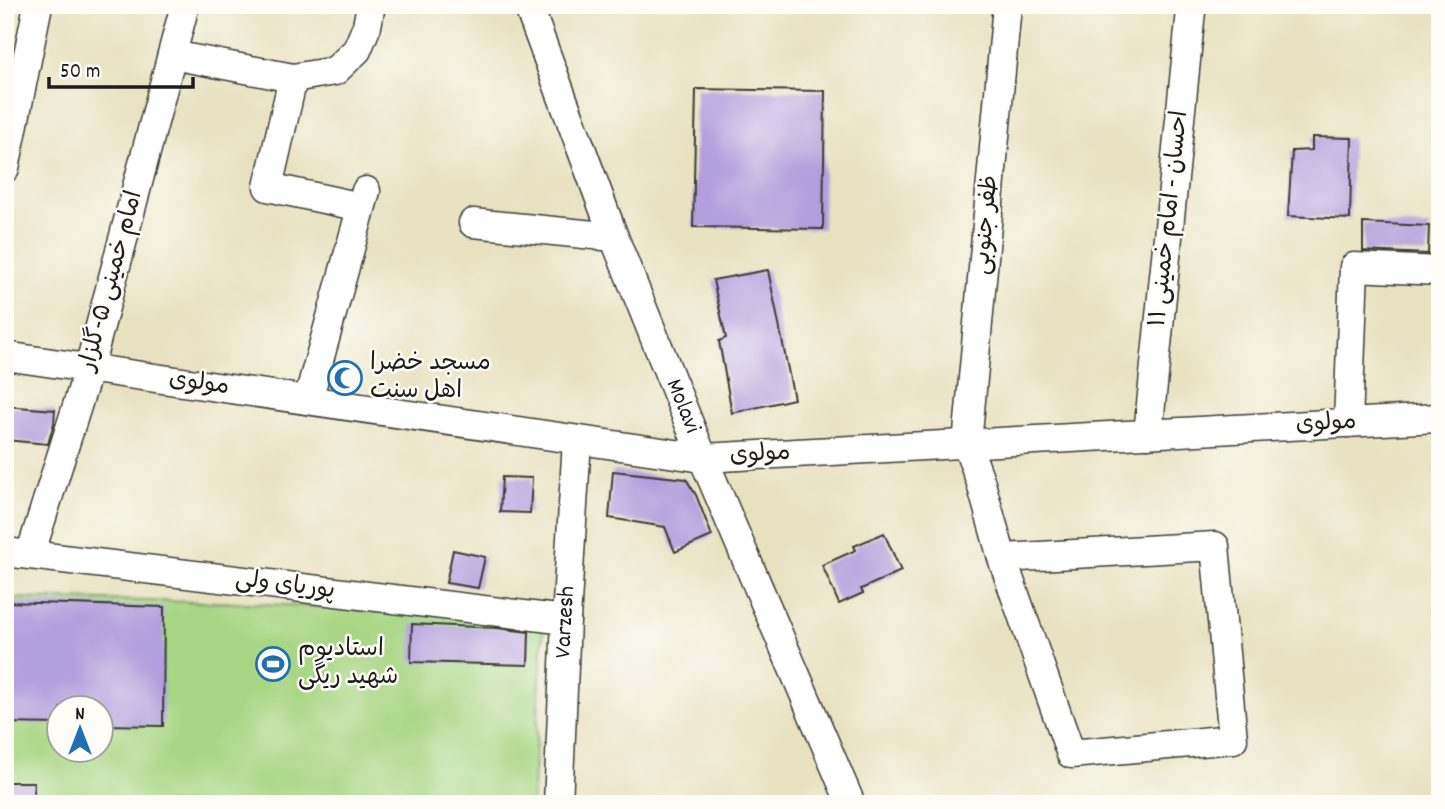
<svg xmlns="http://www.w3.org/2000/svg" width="1445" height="809" viewBox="0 0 1445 809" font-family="Dekko,'Playpen Sans Arabic',sans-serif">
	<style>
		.green { fill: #a8d684; stroke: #627950; stroke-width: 2; fill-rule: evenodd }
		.building { fill: #b29fdd }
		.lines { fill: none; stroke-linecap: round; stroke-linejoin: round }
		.minor-casing { stroke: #3b3a35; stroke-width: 31 }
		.minor { stroke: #fff; stroke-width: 28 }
		.labels { text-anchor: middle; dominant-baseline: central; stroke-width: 5; stroke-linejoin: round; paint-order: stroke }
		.street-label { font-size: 24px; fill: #1c1c1c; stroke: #fdfcf7 }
		.poi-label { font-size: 24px; fill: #1c1c1c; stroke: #fdfcf7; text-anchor: start }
	</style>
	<rect width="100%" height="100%" fill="#fdfcf7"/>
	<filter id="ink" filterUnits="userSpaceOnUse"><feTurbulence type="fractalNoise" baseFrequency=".0143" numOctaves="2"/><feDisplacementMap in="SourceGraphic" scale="14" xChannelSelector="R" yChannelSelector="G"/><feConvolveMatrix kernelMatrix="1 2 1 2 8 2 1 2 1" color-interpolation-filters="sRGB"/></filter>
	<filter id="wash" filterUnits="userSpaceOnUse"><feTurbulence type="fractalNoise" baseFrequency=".00686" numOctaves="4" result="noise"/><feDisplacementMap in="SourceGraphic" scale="28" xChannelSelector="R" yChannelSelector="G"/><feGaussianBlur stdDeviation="1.57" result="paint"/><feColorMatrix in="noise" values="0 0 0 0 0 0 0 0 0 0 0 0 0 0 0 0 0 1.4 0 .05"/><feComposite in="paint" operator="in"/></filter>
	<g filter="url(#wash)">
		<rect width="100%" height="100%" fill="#e8e2c1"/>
		<path class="green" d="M5,598L252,603L544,621L532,804H5ZM60,708H102V750H60Z"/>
		<g id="blocks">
			<path class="building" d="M696,89L825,91L823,229L693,227Z
				M1312,137L1352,138L1350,219L1288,216L1292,151L1312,150Z
				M1363,223L1429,226L1428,254L1363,251Z
				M768,270L794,399L732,413L719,341L726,338L713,280Z
				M5,406L55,410L54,423L48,444L5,440Z
				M613,471L686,479L696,495L712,536L675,552L665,527L609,518Z
				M502,477L532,478L530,513L500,512Z
				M884,533L901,571L861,589L863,593L839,604L822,565L856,550L854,546Z
				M453,550L485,557L478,588L446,583Z
				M5,602L164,607L163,726L102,725V708H60V724L5,723Z
				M412,624L497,628L529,632L528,665L411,662Z
				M5,782H34V804H5Z"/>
		</g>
	</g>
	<g filter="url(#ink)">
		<use href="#blocks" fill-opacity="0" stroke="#3b3a35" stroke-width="2"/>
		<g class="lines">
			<g class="minor-casing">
				<g id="minor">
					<path id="s1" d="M528,5L614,237L703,458L851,804"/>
					<path d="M172,55L293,78L335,71L357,50L367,26L371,5"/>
					<path d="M293,78L268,187L361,207"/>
					<path d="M5,168L38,5"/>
					<path d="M473,223L614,237"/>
					<path d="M5,356L703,458L1438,418"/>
					<path d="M308,400L366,191"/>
					<path d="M1348,423L1354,267L1439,271"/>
					<path d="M1148,434L1191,11L1193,5"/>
					<path d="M5,552L566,620"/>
					<path d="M30,555L89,368L185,5"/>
					<path d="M1002,558L1215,546L1233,739L1071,754L1002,558L980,480L967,444L1007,5"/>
					<path id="s2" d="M558,804L566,620L577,440"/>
				</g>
			</g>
			<use href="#minor" class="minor"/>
		</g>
	</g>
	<defs>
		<g id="mosque-ring" transform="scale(1.75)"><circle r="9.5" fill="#fdfcf7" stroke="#1f6fb2" stroke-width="1.5"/><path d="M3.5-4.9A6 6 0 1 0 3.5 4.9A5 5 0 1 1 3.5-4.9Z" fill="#1f6fb2"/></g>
		<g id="stadium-ring" transform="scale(1.75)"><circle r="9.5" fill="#fdfcf7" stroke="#1f6fb2" stroke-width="1.5"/><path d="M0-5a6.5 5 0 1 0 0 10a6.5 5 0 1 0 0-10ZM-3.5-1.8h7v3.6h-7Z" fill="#1f6fb2"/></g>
	</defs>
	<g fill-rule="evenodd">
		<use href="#mosque-ring" x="345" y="378"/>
		<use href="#stadium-ring" x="273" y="664"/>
	</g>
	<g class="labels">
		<g class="street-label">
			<text transform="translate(1170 219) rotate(-84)">احسان - امام خمینی ۱۱</text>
			<text transform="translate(987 225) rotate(-85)">ظفر جنوبی</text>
			<text transform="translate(112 281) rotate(-75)">امام خمینی ۵-گلزار</text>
			<text transform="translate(199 384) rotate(8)">مولوی</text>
			<text stroke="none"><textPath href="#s1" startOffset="430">Molavi</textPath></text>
			<text transform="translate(1326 424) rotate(-3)">مولوی</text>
			<text transform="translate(760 455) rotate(-3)">مولوی</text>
			<text transform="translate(285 586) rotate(7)">پوریای ولی</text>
			<text stroke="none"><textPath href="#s2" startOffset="182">Varzesh</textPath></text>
		</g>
		<g class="poi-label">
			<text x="370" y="364">مسجد خضرا<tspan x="370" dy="28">اهل سنت</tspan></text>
			<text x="298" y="650">استادیوم<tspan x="298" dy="28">شهید ریگی</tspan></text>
		</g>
	</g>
	<rect width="1445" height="809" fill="none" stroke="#fdfcf7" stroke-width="28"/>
	<g transform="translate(80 729)"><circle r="33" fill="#fdfcf7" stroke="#a3a29f" stroke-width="2"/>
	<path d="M0-5L12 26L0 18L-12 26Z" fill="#1f6fb2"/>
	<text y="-10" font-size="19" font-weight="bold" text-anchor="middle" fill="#1c1c1c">N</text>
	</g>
	<path d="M49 77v10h144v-10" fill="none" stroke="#1c1c1c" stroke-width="3.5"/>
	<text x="60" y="77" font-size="21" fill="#1c1c1c" stroke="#fdfcf7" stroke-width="5" paint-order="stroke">50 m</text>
</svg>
